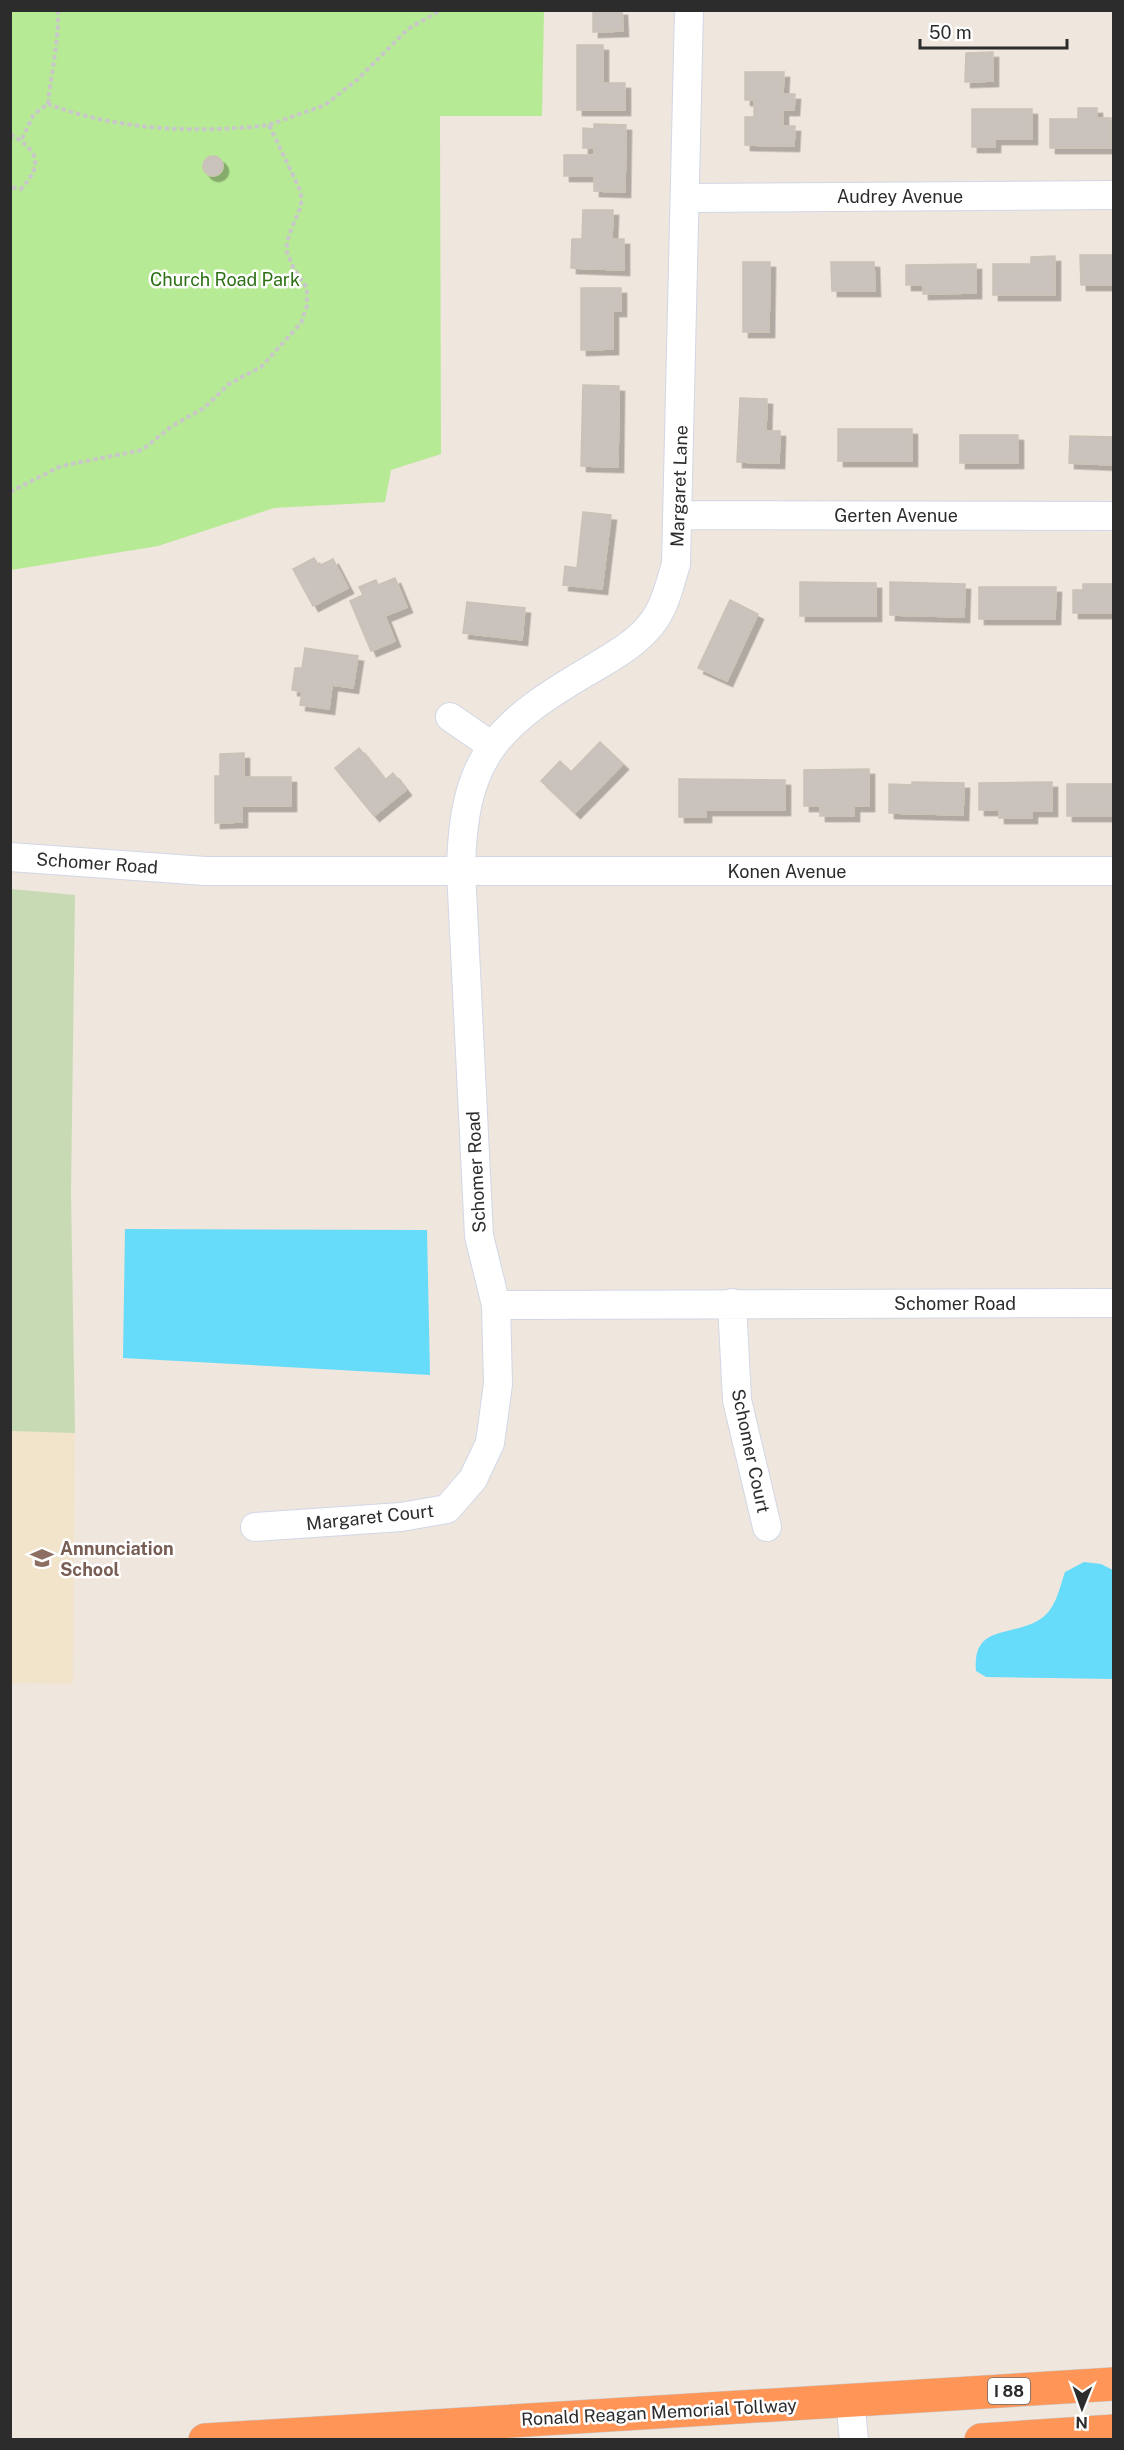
<svg xmlns="http://www.w3.org/2000/svg" width="1124" height="2450" viewBox="0 0 1124 2450" font-family="'Public Sans',sans-serif">
	<style>
		.education { fill: #f2e3cb }
		.green { fill: #b7ea95 }
		.cemetery { fill: #c8dab3 }
		.water { fill: #67dcfa }
		.building { fill: #cac3bd; stroke: #cbc2b6; stroke-width: 1.5; filter: url(#shadow) }
		.lines { fill: none; stroke-linecap: round; stroke-linejoin: round }
		.minor-casing { stroke: #d2d7e6; stroke-width: 30 }
		.highway-casing { stroke: #c8c8c8; stroke-width: 34 }
		.path { stroke: #c8c8c8; stroke-width: 4; stroke-dasharray: 4.5 3; stroke-linecap: butt }
		.minor { stroke: #fff; stroke-width: 28 }
		.highway { stroke: #ff9658; stroke-width: 33 }
		.labels { text-anchor: middle; dominant-baseline: central; stroke-width: 5; stroke-linejoin: round; paint-order: stroke }
		.shield { fill: #fff; stroke: #6b6b6b; stroke-width: 1.5 }
		.shield-label { font-size: 16px; font-weight: bold; fill: #2c2c2c }
		.street-label { font-size: 18px; fill: #2c2c2c; stroke: #fff }
		.park-label { font-size: 18px; fill: #2d7114; stroke: #fff }
		.education-label { font-size: 18px; font-weight: bold; fill: #785e54; stroke: #fff; text-anchor: start }
	</style>
	<defs>
		<filter id="shadow"><feDropShadow dx="5.5" dy="5.5" stdDeviation="0" flood-color="#0004"/></filter>
	</defs>
	<rect width="100%" height="100%" fill="#efe6dd"/>
	<path class="education" d="M11,1431L75,1433L73,1684L11,1683Z"/>
	<path class="green" d="M11,10L544,11L542,116H440L441,454L391,470L385,502L274,508L158,546L11,570Z"/>
	<path class="cemetery" d="M11,889L75,895L71,1193L75,1433L11,1431Z"/>
	<path class="water" d="M125,1229L427,1230L430,1375L123,1358Z
		M1084,1562L1101,1564L1113,1570V1679L986,1677L976,1671C972,1624 1011,1637 1039,1620C1056,1610 1059,1589 1065,1572Z"/>
	<path class="building" d="M593,10H622L623,31L593,32Z
		M577,45H603V83H625V110H577Z
		M993,52V81L965,82L966,53Z
		M745,72H784L783,94H795L794,110H783V126H795L794,146L745,145V117H754V100H745Z
		M1078,108H1097V118H1111L1112,148H1050V119H1078Z
		M972,109H1032V139H995V147H972Z
		M594,124L626,125L625,192L594,191V176H564V155H594V148H583V128L594,129Z
		M203 166a10 10 0 1 1 20 0a10 10 0 1 1-20 0Z
		M583,210H613L612,239H624V270L571,268L572,239H582Z
		M1080,255H1114V285H1081Z
		M1055,256V295H993V264H1031V257Z
		M743,262H770L769,332H743Z
		M831,262H874L875,291H832Z
		M976,264V293L923,294V285H906V265Z
		M581,288H621V311H613V349L581,350Z
		M583,385L619,386L618,467L581,466Z
		M740,398L767,399L766,431H780L779,463L737,462Z
		M838,429H912V461H838Z
		M960,435H1018V463H960Z
		M1070,436L1114,437V465L1069,463Z
		M583,512L611,515L602,589L563,585L565,566L577,568Z
		M314,558L319,566L333,559L348,588L313,606L293,569Z
		M395,578L407,607L385,616L395,641L371,651L350,601L363,595L359,587L376,580L378,585Z
		M800,582L876,583V616H800Z
		M890,582L965,584L964,617L890,615Z
		M1083,584H1114V613H1073V590H1083Z
		M979,587H1056L1055,619H979Z
		M730,600L758,614L727,681L698,668Z
		M467,602L525,608L522,640L463,633Z
		M305,648L358,656L353,688L332,685L329,709L300,705L302,692L292,690L295,668H302Z
		M600,742L623,764L575,813L541,781L560,761L571,772Z
		M359,748L385,780L393,773L406,790L374,816L335,768Z
		M244,753V777H291V806H242V822L215,823V776H220V754Z
		M869,769V806H854V816H820V806H804V770Z
		M679,779L785,780V810H706V817H679Z
		M912,782L964,783L963,815L889,813V784L912,785Z
		M1052,782V811H1032V818H999V810H979V783Z
		M1067,784H1114V816H1067Z"/>
	<g class="lines">
		<g class="minor-casing">
			<path id="minor" d="M686,198L1114,195
				M679,515L1114,516
				M450,717L492,746
				M10,857L205,871H1114
				M732,1303L737,1400L767,1527
				M496,1305L1114,1303
				M255,1527L401,1517L447,1509L473,1479L490,1443L498,1384L496,1305L479,1236L461,870C463,757 496,725 590,670C612,657 641,641 655,619C666,603 670,583 676,564L689,10
				M850,2400L854,2440"/>
		</g>
		<g class="highway-casing">
			<path id="highway" d="M205,2440L1114,2384
				M981,2440L1114,2431"/>
		</g>
		<path class="path" d="M269,125L325,105L358,79L408,29L441,10
			M10,134C37,150 45,163 21,189L11,187
			M22,139L34,114L48,104C51,72 59,43 58,10
			M10,492L61,466L142,450L172,426L204,408L229,384L261,367L301,323L307,306V288L294,269L286,250L289,235L301,206V192L269,125C196,134 117,130 48,104"/>
		<use href="#minor" class="minor"/>
		<use href="#highway" class="highway"/>
	</g>
	<defs>
		<g id="school-bare" transform="scale(1.8)"><path d="M0-5L7-2L0 1L-7-2ZM-4 1L0 2.5L4 1V4Q0 6-4 4Z" fill="#8d6e63" stroke="#fff" stroke-width="2.5" paint-order="stroke"/></g>
	</defs>
	<g fill-rule="evenodd">
		<use href="#school-bare" x="42" y="1558"/>
	</g>
	<g class="labels">
		<rect class="shield" x="988" y="2378" width="42" height="26" rx="4.5"/>
		<g class="shield-label">
			<text x="1009" y="2391">I 88</text>
		</g>
		<g class="street-label">
			<text x="900" y="196">Audrey Avenue</text>
			<text transform="translate(679 486) rotate(-88)">Margaret Lane</text>
			<text x="896" y="515">Gerten Avenue</text>
			<text transform="translate(97 863) rotate(4)">Schomer Road</text>
			<text x="787" y="871">Konen Avenue</text>
			<text transform="translate(476 1172) rotate(-93)">Schomer Road</text>
			<text x="955" y="1303">Schomer Road</text>
			<text transform="translate(751 1451) rotate(78)">Schomer Court</text>
			<text transform="translate(370 1517) rotate(-6)">Margaret Court</text>
			<text transform="translate(659 2412) rotate(-3)">Ronald Reagan Memorial Tollway</text>
		</g>
		<g class="park-label">
			<text x="225" y="279">Church Road Park</text>
		</g>
		<g class="education-label">
			<text x="60" y="1548">Annunciation<tspan x="60" dy="21">School</tspan></text>
		</g>
	</g>
	<rect width="1124" height="2450" fill="none" stroke="#2c2c2c" stroke-width="24"/>
	<g transform="translate(1082 2408) rotate(181)" stroke="#ffffff" stroke-width="4.5" paint-order="stroke">
	<path d="M0-4.5L10 22L0 15L-10 22Z" fill="#2c2c2c"/>
	<text y="-9" font-size="16" font-weight="bold" text-anchor="middle" fill="#2c2c2c">N</text>
	</g>
	<path d="M920 39v9h147v-9" fill="none" stroke="#2c2c2c" stroke-width="3"/>
	<text x="929" y="39" font-size="18" fill="#2c2c2c" stroke="#ffffff" stroke-width="4.5" paint-order="stroke">50 m</text>
</svg>
